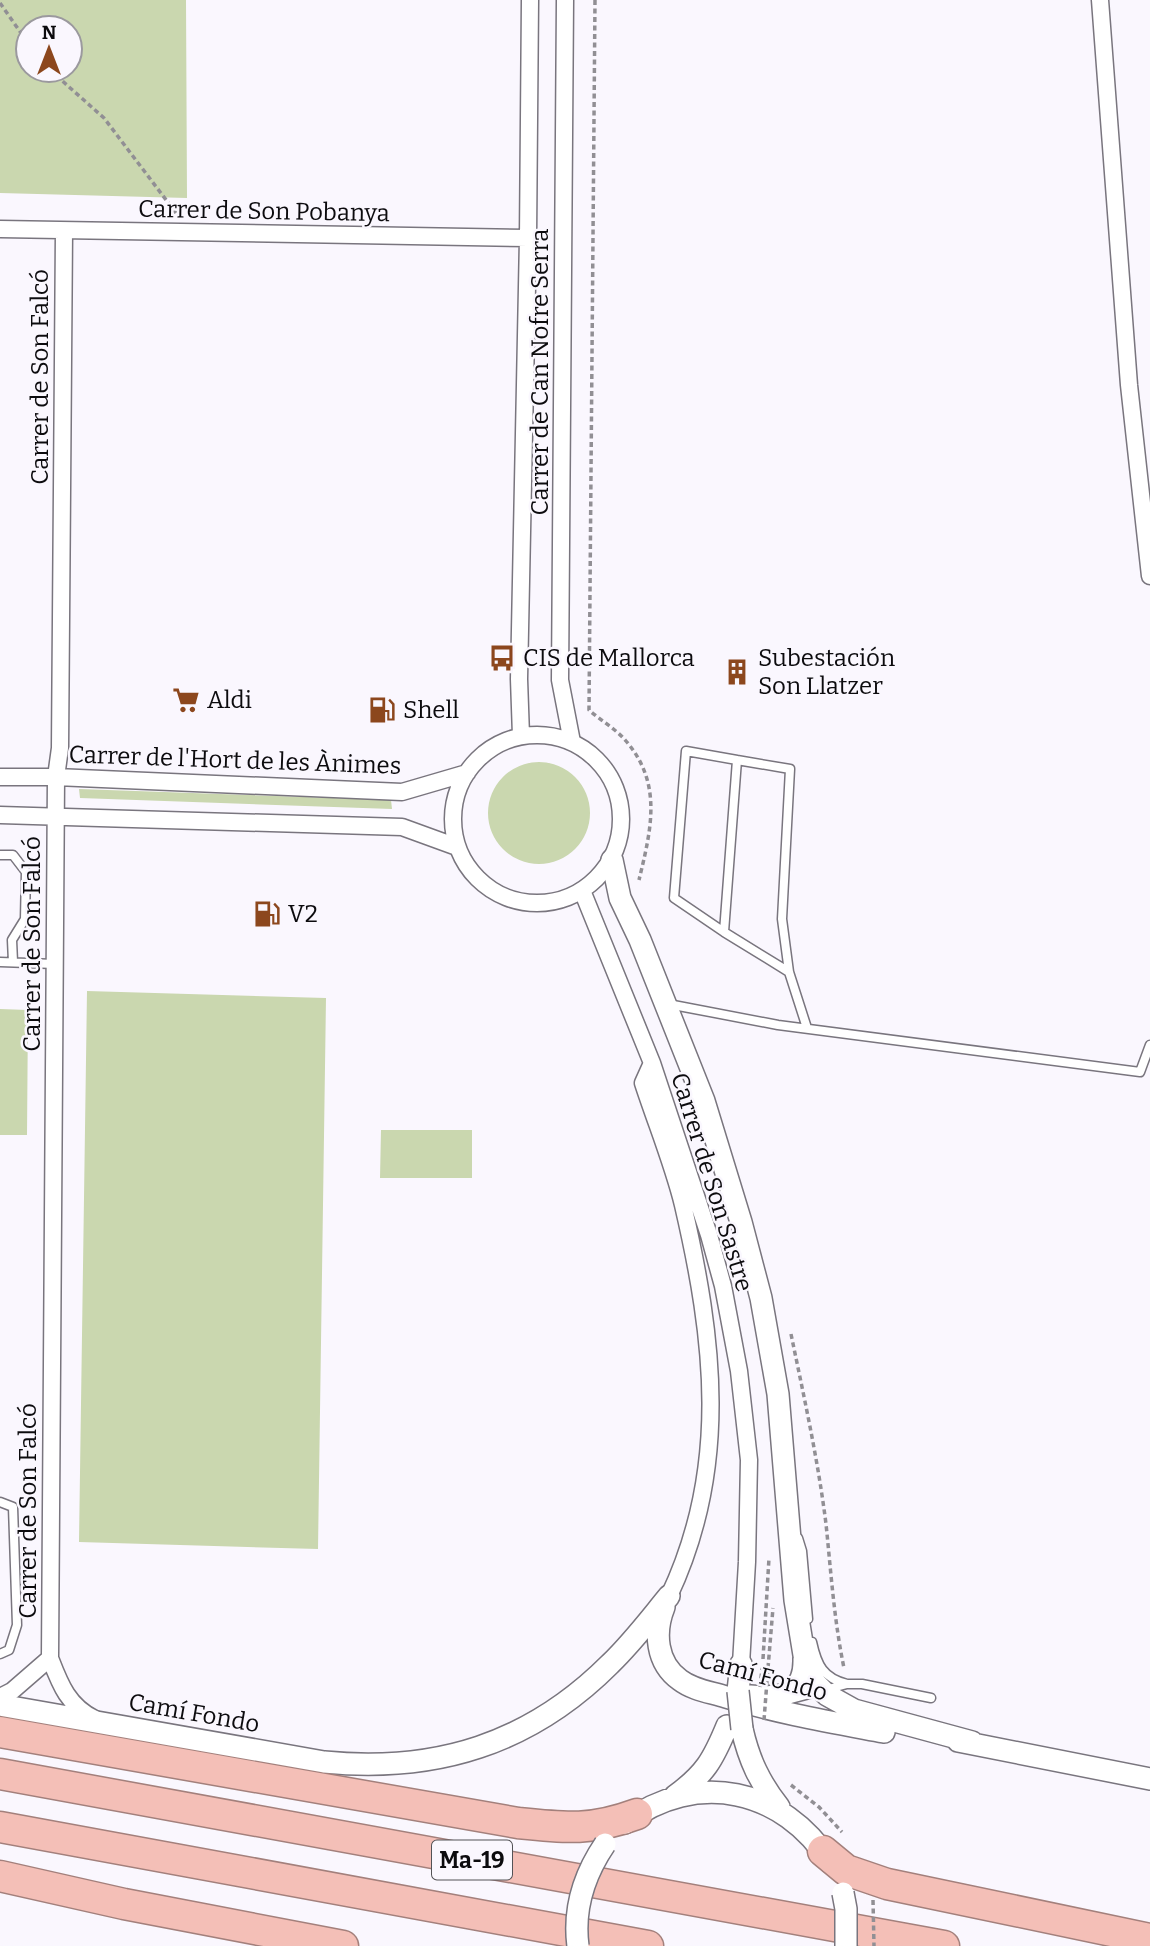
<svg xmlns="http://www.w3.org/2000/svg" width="1150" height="1946" viewBox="0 0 1150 1946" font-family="Bitter,serif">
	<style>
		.green { fill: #cad7af; fill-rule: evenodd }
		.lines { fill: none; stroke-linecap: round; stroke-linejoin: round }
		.service-casing { stroke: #79757e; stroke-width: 11 }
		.minor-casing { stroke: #79757e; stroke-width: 19 }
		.tertiary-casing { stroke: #79757e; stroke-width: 24 }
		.motorway-casing { stroke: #a3807c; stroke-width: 33 }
		.path { stroke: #918f94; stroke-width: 3.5; stroke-dasharray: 5 3.5; stroke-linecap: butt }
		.service { stroke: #fff; stroke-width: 8 }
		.minor { stroke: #fff; stroke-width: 16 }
		.tertiary { stroke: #fff; stroke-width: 21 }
		.motorway { stroke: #f4bfb7; stroke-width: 30 }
		.tertiary-bridge-casing { stroke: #79757e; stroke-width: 24; stroke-linecap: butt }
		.path-bridge { stroke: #918f94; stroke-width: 3.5; stroke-dasharray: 5 3.5; stroke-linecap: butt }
		.tertiary-bridge { stroke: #fff; stroke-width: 21 }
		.labels { text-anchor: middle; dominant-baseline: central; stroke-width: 5; stroke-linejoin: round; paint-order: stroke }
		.shield { fill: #faf7fe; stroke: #535256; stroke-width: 2 }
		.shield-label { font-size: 23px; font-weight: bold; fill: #0c0b0e }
		.street-label { font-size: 24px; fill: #0c0b0e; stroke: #faf7fe }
		.poi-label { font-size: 24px; fill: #0c0b0e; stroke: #faf7fe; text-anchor: start }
	</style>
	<rect width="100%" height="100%" fill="#faf7fe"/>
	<path class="green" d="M0,0H186L187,198L0,193ZM28,28H70V70H28Z
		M488 813a51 51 0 1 1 102 0a51 51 0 1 1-102 0Z
		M79,789L391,800L392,809L80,798Z
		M87,991L326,998L318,1549L79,1542Z
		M0,1009L28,1010L27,1135H0Z
		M381,1130H472V1178H380Z"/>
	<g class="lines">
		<g class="service-casing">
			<path id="service" d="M0,855H13L26,872L25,919L12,940L13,962
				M724,932L674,898L686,751L737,760
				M0,962L55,964
				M789,972L724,932L737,760L790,769L782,919L789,972L807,1028
				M668,1004L778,1025L1140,1072L1150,1045
				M0,1502L13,1507L17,1625L9,1650L0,1654
				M798,1538L802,1551L808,1619
				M812,1642C817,1665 823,1678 847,1684
				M791,1699L847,1684H862L931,1698"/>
		</g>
		<g class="minor-casing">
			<path id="minor" d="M565,0L560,680L572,742
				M1100,0L1129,385L1150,576
				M0,229L528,238
				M64,231L60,748L56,777L50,1658C60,1684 68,1706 95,1719
				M453 819a84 84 0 1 1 168 0a84 84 0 1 1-168 0Z
				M521,736L519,679L528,238L530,0
				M0,777H56L402,792L467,773
				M0,815L402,827L457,847
				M583,893L652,1063L709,1235L723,1286L739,1371L749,1460L747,1562L741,1664
				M652,1063L643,1083C656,1123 673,1164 683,1205C714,1339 730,1467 669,1596
				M0,1697L12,1691L50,1658"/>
		</g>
		<g class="tertiary-casing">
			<path id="tertiary" d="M612,860L620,898L640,940L704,1101L741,1222L761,1298L778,1394L795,1600L804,1655L809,1672L816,1684L827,1695L854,1710L972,1742
				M664,1607C654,1632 656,1663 680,1680C693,1690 710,1692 726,1697C778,1713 831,1722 884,1732
				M738,1691L741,1664
				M750,1696C781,1699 805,1695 804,1659
				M0,1705L324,1762C436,1773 530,1744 610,1664C632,1643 650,1619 669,1596
				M742,1729C749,1760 760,1783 779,1807
				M958,1741L1150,1779
				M675,1796C705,1774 713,1760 727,1726
				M625,1823C697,1769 783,1789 830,1862"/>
		</g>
		<g class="motorway-casing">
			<path id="motorway" d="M0,1732L518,1823C566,1828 591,1831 637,1814
				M0,1774L944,1946
				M0,1827L648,1946
				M823,1851L846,1870L887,1884L1150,1939
				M0,1876L124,1904L343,1946"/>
		</g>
		<path class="path" d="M595,0L589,710C600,720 616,729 626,741C663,784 651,830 639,880
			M0,3L28,43
			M50,70L104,118L176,213
			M791,1334C804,1397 818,1460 826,1524C831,1572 834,1620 844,1668
			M763,1659L769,1558
			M768,1668L773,1608
			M791,1785L819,1807L842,1832"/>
		<use href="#service" class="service"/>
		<use href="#minor" class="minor"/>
		<use href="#tertiary" class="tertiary"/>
		<use href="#motorway" class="motorway"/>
		<g class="tertiary-bridge-casing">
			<path id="tertiary-bridge" d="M738,1691L742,1729
				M843,1893L846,1909V1946
				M578,1946C573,1908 584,1875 605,1844"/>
		</g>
		<path class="path-bridge" d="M760,1687L762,1668
			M764,1720L768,1668
			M873,1900L874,1946"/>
		<use href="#tertiary-bridge" class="tertiary-bridge"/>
	</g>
	<defs>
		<g id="bus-bare" transform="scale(2.1)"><path d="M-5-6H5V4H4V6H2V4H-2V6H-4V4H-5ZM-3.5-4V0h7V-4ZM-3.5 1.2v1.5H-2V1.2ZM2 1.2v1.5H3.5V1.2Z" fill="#8c471d" stroke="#faf7fe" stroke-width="2.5" paint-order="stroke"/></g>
		<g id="building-bare" transform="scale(2.1)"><path d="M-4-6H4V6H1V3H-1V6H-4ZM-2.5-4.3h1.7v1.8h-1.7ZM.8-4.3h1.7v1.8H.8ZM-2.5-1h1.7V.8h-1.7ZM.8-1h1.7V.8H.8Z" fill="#8c471d" stroke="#faf7fe" stroke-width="2.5" paint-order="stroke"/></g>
		<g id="supermarket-bare" transform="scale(2.1)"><path d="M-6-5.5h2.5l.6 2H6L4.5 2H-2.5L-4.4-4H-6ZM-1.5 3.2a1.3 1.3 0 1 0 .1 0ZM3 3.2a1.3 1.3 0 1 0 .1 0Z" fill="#8c471d" stroke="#faf7fe" stroke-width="2.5" paint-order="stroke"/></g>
		<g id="fuel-bare" transform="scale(2.1)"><path d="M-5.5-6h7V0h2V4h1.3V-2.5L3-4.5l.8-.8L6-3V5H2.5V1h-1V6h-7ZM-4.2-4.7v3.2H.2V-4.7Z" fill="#8c471d" stroke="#faf7fe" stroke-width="2.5" paint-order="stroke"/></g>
	</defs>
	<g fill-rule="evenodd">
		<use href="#bus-bare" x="502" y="658"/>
		<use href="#building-bare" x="737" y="672"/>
		<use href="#supermarket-bare" x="186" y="700"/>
		<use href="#fuel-bare" x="382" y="710"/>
		<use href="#fuel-bare" x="267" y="914"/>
	</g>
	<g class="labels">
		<rect class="shield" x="432" y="1840.5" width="80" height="39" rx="5"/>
		<g class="shield-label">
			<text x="472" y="1860">Ma-19</text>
		</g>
		<g class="street-label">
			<text transform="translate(264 211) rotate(1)">Carrer de Son Pobanya</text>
			<text transform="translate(540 372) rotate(-90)">Carrer de Can Nofre Serra</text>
			<text transform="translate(40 377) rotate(-90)">Carrer de Son Falcó</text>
			<text transform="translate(235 760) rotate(2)">Carrer de l'Hort de les Ànimes</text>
			<text transform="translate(32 944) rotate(-90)">Carrer de Son Falcó</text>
			<text transform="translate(712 1182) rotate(73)">Carrer de Son Sastre</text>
			<text transform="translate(28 1511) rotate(-90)">Carrer de Son Falcó</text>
			<text transform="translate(763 1676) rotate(15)">Camí Fondo</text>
			<text transform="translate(194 1713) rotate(10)">Camí Fondo</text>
		</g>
		<g class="poi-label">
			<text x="523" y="658">CIS de Mallorca</text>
			<text x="758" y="658">Subestación<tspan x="758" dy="28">Son Llatzer</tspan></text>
			<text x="207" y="700">Aldi</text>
			<text x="403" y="710">Shell</text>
			<text x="288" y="914">V2</text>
		</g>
	</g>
	<g transform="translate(49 49)"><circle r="33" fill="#faf7fe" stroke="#9b999e" stroke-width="2"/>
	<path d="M0-5L12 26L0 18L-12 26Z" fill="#8c471d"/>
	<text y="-10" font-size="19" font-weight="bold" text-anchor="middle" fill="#0c0b0e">N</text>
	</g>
</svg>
